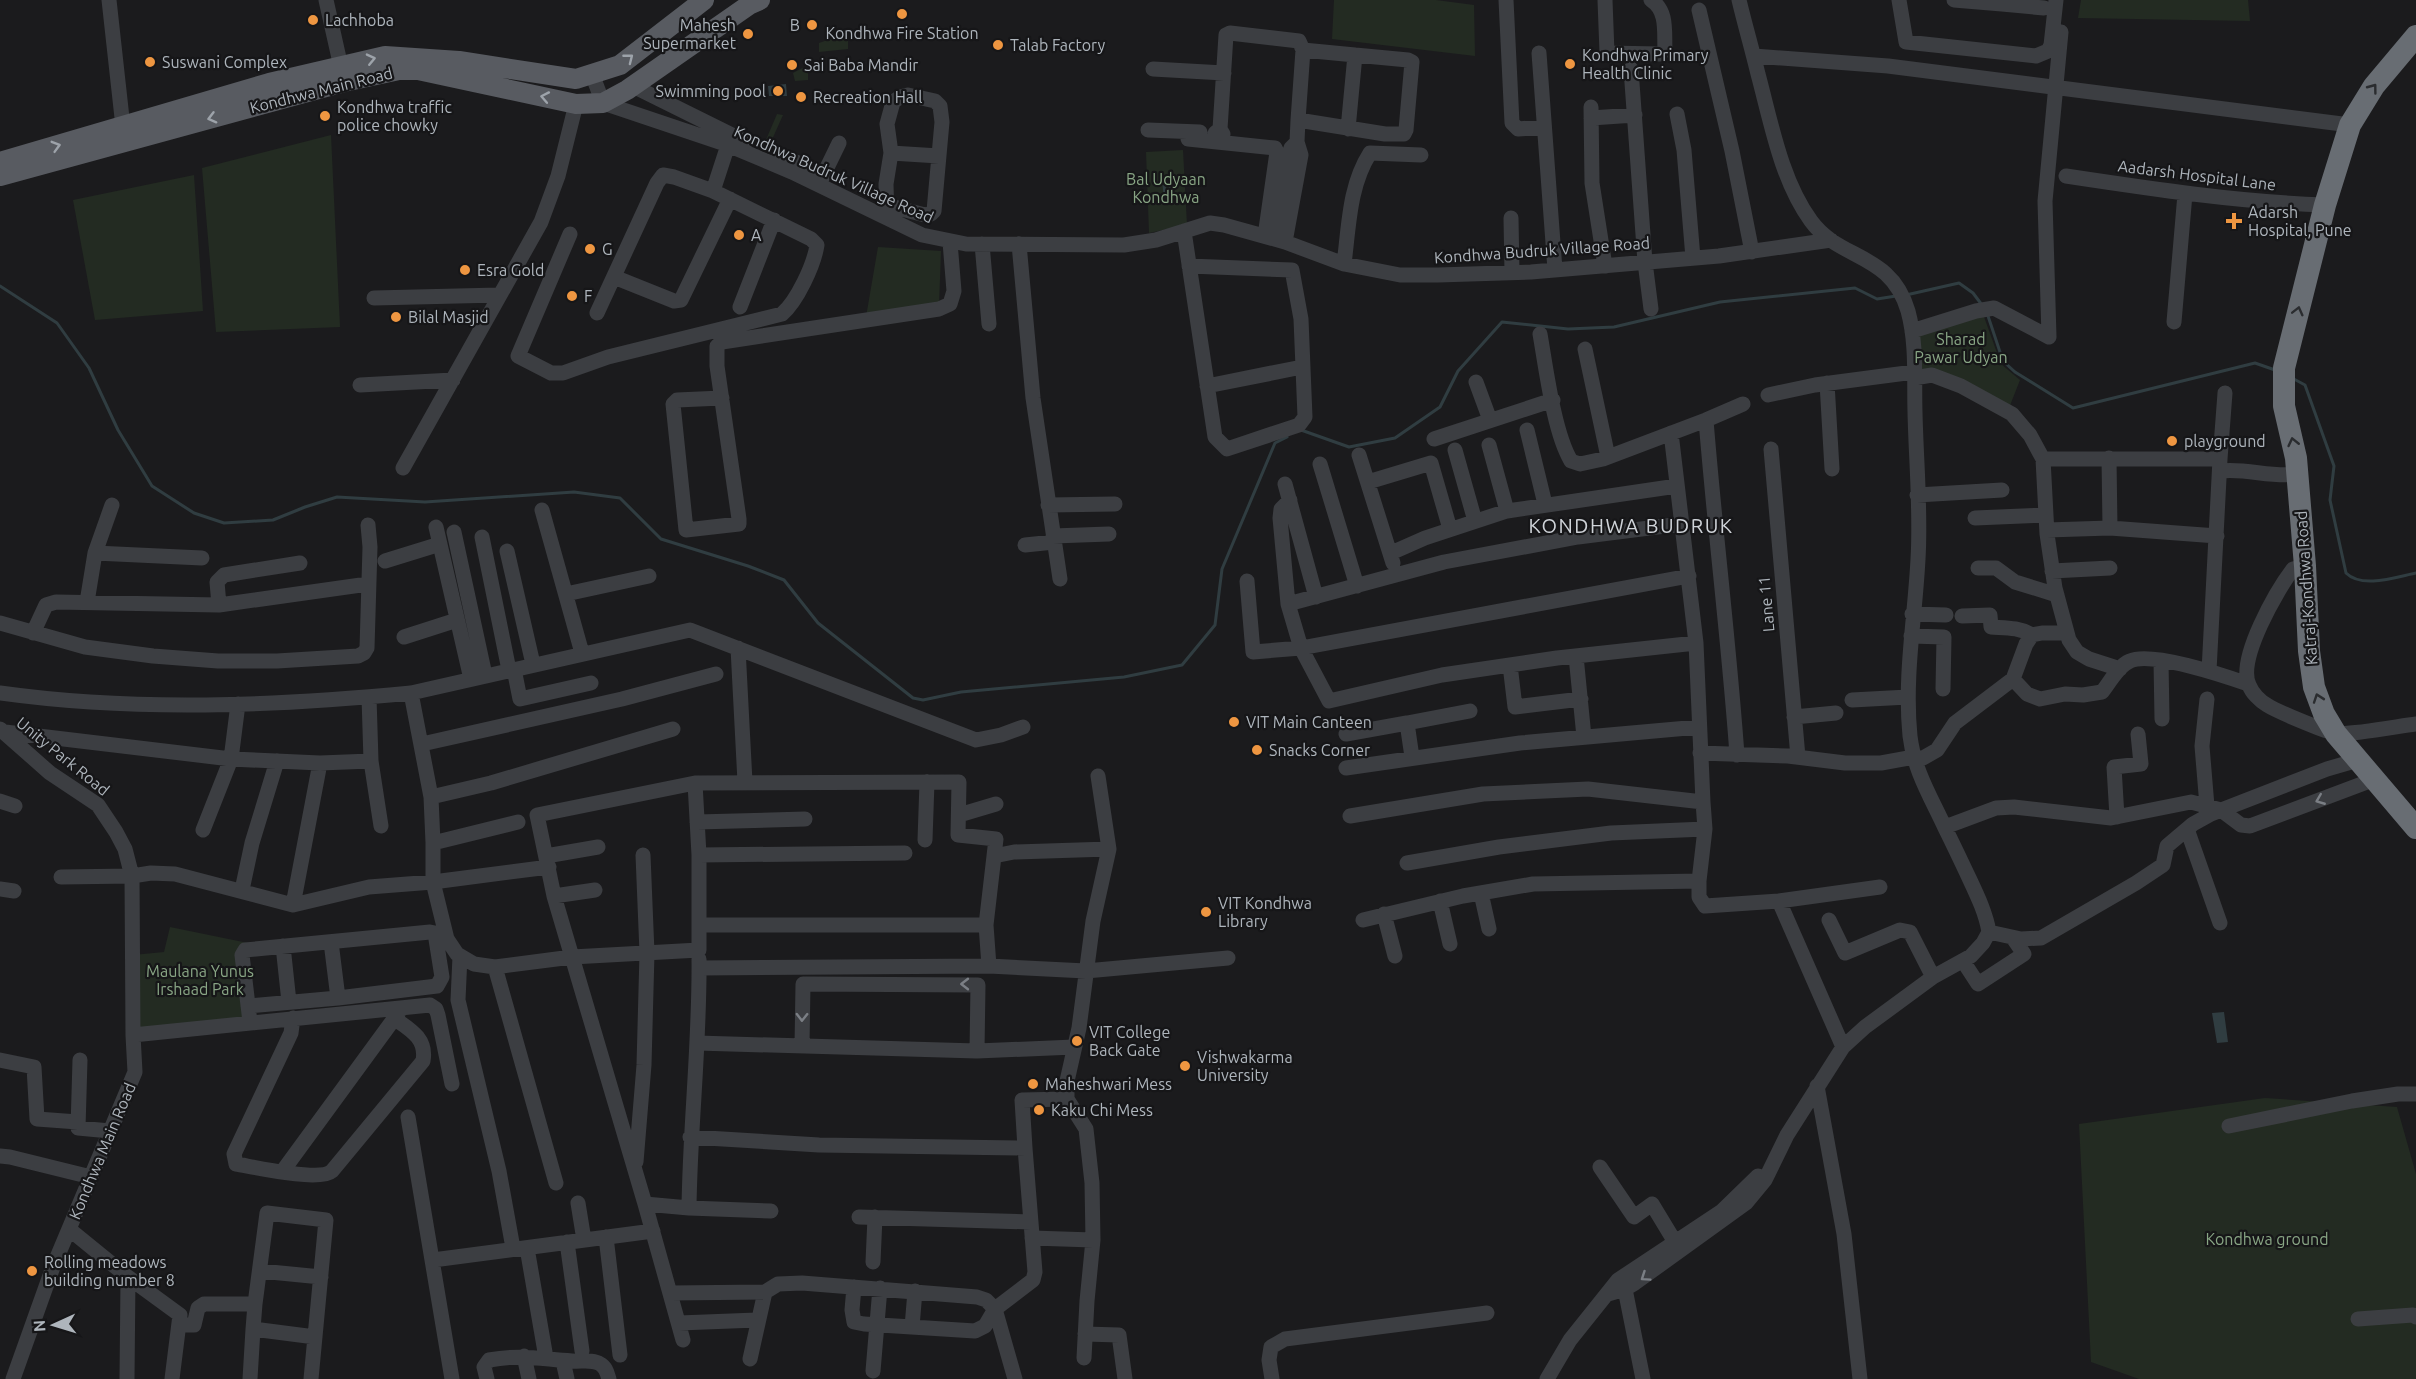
<svg xmlns="http://www.w3.org/2000/svg" width="2416" height="1379" viewBox="0 0 2416 1379" font-family="Ubuntu,sans-serif">
	<style>
		.green { fill: #232b22 }
		.water { fill: #303d41 }
		.lines { fill: none; stroke-linecap: round; stroke-linejoin: round }
		.stream { stroke: #303d41; stroke-width: 3 }
		.minor { stroke: #3c3e42; stroke-width: 15 }
		.major { stroke: #585b61; stroke-width: 20 }
		.highway { stroke: #686d73; stroke-width: 22 }
		.oneway { stroke: #9da3aa }
		.oneway2 { stroke: #2a2c2f }
		.oneway3 { stroke: #7b7f85 }
		.poi-dot { fill: #ee9641; stroke: #161618; stroke-width: 2 }
		.labels { text-anchor: middle; dominant-baseline: central; stroke-width: 4.5; stroke-linejoin: round; paint-order: stroke }
		.poi-label { font-size: 16px; fill: #aeb5bc; stroke: #161618; text-anchor: start }
		.street-label { font-size: 16px; fill: #aeb5bc; stroke: #161618 }
		.park-label { font-size: 16px; fill: #89a685; stroke: #161618 }
		.quarter-label { font-size: 20px; letter-spacing: 1.5px; fill: #cfd3d8; stroke: #161618 }
	</style>
	<rect width="100%" height="100%" fill="#1b1b1d"/>
	<path class="green" d="M1334,0H1436L1474,5L1475,56L1332,39Z
		M2081,0H2248L2250,21L2078,18Z
		M848,33V49L819,52V43Z
		M808,65V80L795,81L793,73Z
		M777,114L783,115L770,144L765,142Z
		M331,135L340,327L216,332L202,168Z
		M1183,150L1187,225L1149,233L1146,152Z
		M194,175L203,311L95,320L73,200Z
		M878,247L941,251L939,306L866,317Z
		M1983,314L2001,364L2020,380L2009,408L1917,375L1914,326Z
		M170,927L248,943L250,1022L133,1035V955L164,952Z
		M2265,1098L2397,1107L2416,1174V1379H2139L2091,1362L2079,1124Z"/>
	<path class="water" d="M786,84L787,96H769L768,86Z
		M2224,1012L2228,1042L2217,1043L2212,1013Z"/>
	<g class="lines">
		<path class="stream" d="M1164,184H1170V195H1165Z
			M0,286L57,323L89,368L118,430L152,486L194,513L224,523L273,520L305,507L337,497L425,502L574,492L620,498L661,539L748,566L784,580L818,623L913,698L923,700L961,692L1124,677L1182,665L1215,625L1222,569L1275,443L1287,437
			M1906,295L1959,283L1973,293L1982,305
			M1987,313L2003,361L2015,372L2073,408L2255,363L2275,370
			M2292,378L2305,385L2334,466L2330,500L2346,573C2362,589 2396,577 2416,573
			M1301,430L1349,447L1395,438L1440,407L1458,371L1502,322L1568,329L1614,327L1720,302L1855,288L1877,299L1896,296"/>
		<path class="minor" d="M109,0L124,136
			M326,0L343,76
			M1506,0L1512,123L1518,129L1544,127
			M1605,0L1607,53L1660,54L1665,50C1664,32 1668,11 1651,0
			M1739,0C1745,25 1752,49 1758,74C1771,122 1781,180 1811,221C1840,261 1891,252 1908,311C1917,344 1914,378 1915,412C1916,461 1921,510 1918,559C1915,618 1904,677 1910,736C1914,771 1932,799 1946,830C1954,846 1962,863 1970,880C1978,897 1986,914 1989,932
			M1899,0L1906,42L2036,56L2048,51L2051,45L2056,0
			M1954,0L2002,4L2003,0
			M2002,4L2044,8
			M1699,10L1732,151L1752,252
			M1303,50L1355,55L1348,129
			M1539,53L1555,270
			M1754,56L1888,66L2350,125
			M1153,69L1224,73
			M1631,69L1645,262L1651,309
			M592,74L603,103L728,145L792,172L922,235L966,244L1124,245L1156,240L1210,223L1224,225L1285,242L1344,264L1400,275H1438L1531,272L1719,256L1831,240
			M633,86L746,142
			M1591,107L1592,183L1605,266
			M1677,114L1684,150L1693,258
			M1591,118L1635,115
			M1220,129L1215,133L1219,137L1223,134L1220,129L1226,35L1230,33L1299,41L1303,50L1298,120L1385,134H1404L1406,130L1412,62L1408,60L1355,55
			M1148,130L1200,132
			M1188,139L1275,148L1277,152L1265,236
			M891,153L939,156
			M779,155L824,174
			M2066,176C2152,189 2238,202 2325,205
			M820,182L839,143
			M886,205L925,215L931,214L934,211L942,122L940,106L935,101L908,95L900,97L893,102L887,124L891,153L886,184L887,218
			M1511,218L1512,273
			M1184,231L1215,437L1227,449L1299,425L1305,417L1301,319L1292,270L1189,266
			M1277,231L1288,157L1291,148L1297,142
			M570,234L518,356L551,373H563L608,357L782,314C797,301 814,265 817,245L811,239L713,191
			M1285,242L1301,155L1297,142L1298,120
			M982,244L989,324
			M1019,244L1033,398L1060,579
			M1344,264C1349,226 1349,186 1370,153L1421,155
			M614,277L674,301L681,300L730,199
			M374,298L499,295
			M740,307L774,220
			M597,313L657,183L663,175L674,177L713,191L728,145
			M2174,322L2185,194
			M1912,331L1976,311L1994,308L2049,337L2045,201L2061,32
			M1540,334C1546,368 1554,433 1571,461L1580,464L1603,459L1706,420C1715,532 1729,643 1737,755
			M1585,349L1608,457
			M1914,378L1932,375L1961,386L2012,414L2030,435L2043,459L2047,534L2055,588L2069,640L2077,652L2089,659L2120,669
			M1476,382L1490,420
			M1827,383L1832,469
			M360,385L453,380
			M1207,386L1302,367
			M1768,395L1815,385L1914,372
			M722,398L677,400L673,404L686,530L739,524V519L717,366V346L722,342L939,309L950,304L954,291L950,242
			M1706,420L1743,404
			M1527,430L1545,504
			M1671,433L1696,643L1703,802
			M1434,439L1553,400
			M1489,445L1507,511
			M1771,449L1798,757
			M1455,450L1475,521
			M1359,455L1393,563
			M2109,458L2110,528
			M2043,459H2220L2209,671
			M2220,459L2225,393
			M1320,464L1357,586
			M403,468L541,222L558,176L576,104
			M2221,471C2247,468 2272,478 2298,474
			M1368,482L1431,463L1450,529
			M1285,484L1316,597
			M1917,495L2002,490
			M1048,505L1115,504
			M542,510L582,653
			M1975,518L2046,515
			M436,527L471,679
			M2047,530L2110,528L2217,536
			M454,532L485,675
			M1053,536L1109,534
			M482,537L509,670
			M1025,545L1054,542
			M507,551L533,664
			M95,553L202,558
			M1391,553L1425,538L1507,511L1677,486
			M385,561L440,544
			M2305,566L2293,569C2277,590 2237,659 2249,685C2252,693 2260,701 2267,705C2278,712 2322,730 2334,733C2348,736 2399,726 2416,724
			M1978,568H1996L2015,582L2057,595
			M2052,571L2110,568
			M1689,576L1301,648L1329,701L1442,675L1557,658L1696,643
			M1247,581L1253,652L1301,648L1288,604L1444,562L1578,537L1681,524
			M566,594L649,576
			M87,602L95,553L112,505
			M1288,604L1280,518L1281,509L1290,500
			M219,605L217,582L224,575L300,563
			M1912,614L1946,615
			M1962,616L1990,615L1991,627C2005,628 2019,627 2032,635
			M0,623L85,647L153,656L218,661H277L358,656L364,653L367,648L370,547L368,525
			M33,633L46,605L56,602L219,605L368,584
			M1911,636L1944,637L1943,689
			M404,637L457,620
			M738,648L745,782
			M1576,656L1584,737
			M2161,661L2162,719
			M1510,665L1515,707L1581,699
			M514,669L520,699L591,683
			M2013,679L2026,644L2032,635L2042,633H2066
			M0,693C136,712 275,706 411,693L690,630L976,740L1001,735L1023,727
			M411,693L431,797L433,843
			M2207,699L2202,746L2207,806
			M1852,700L1908,697
			M1794,717L1836,713
			M0,729L50,773L98,805L116,832L125,849L132,876L133,1035L135,1072L53,1267L13,1379
			M5,732L231,759L320,763L293,905
			M1346,734L1407,723
			M422,744L622,699L716,674
			M1700,753L1788,756L1845,763H1881L1914,757L1923,758L1937,750L1955,723L2013,679L2027,694L2040,699L2065,694L2083,695L2102,692C2110,682 2118,666 2130,661C2151,651 2225,676 2248,684
			M1412,757L1407,723L1470,711
			M371,761L381,826
			M320,763L371,761L369,697
			M1346,768L1520,743L1699,727
			M431,797L491,783L673,729
			M0,801L15,806
			M959,815L996,804
			M1350,816L1483,794L1588,789L1703,802L1705,829L1699,881L1533,884L1463,896L1363,920
			M2117,817L2114,767L2141,764L2138,734
			M518,822L433,843V882L447,939L457,954L474,964L495,967L572,957L699,950V855L695,783
			M697,822L805,819
			M1945,827L1996,808L2014,807L2111,818L2191,802L2221,810L2241,825L2250,826L2375,779
			M2187,829L2220,923
			M203,830L231,759L238,704
			M925,840L927,782
			M699,855L905,853
			M546,856L598,847
			M1407,863L1499,847L1611,833L1705,829
			M61,877L132,876L151,873L175,874L293,905L369,887L433,882L549,867
			M1699,881V897L1705,906L1779,901L1843,1047
			M0,889L14,891
			M242,890L252,843L277,761
			M1481,893L1489,929
			M554,896L595,890
			M1440,901L1450,944
			M1779,901L1880,887
			M1384,914L1395,956
			M1829,920L1845,953L1900,930L1910,932L1933,977
			M699,925H986L994,856L1014,852L1109,849
			M986,925L989,966
			M1989,932L2021,939L2041,938L2136,883L2163,865L2167,846L2193,824L2211,814L2327,769L2358,760
			M283,946L289,1002
			M460,956L458,1000L499,1171L513,1248
			M1963,961L1978,984L2024,954L2013,938
			M495,967L556,1183
			M699,968L989,966L1086,971L1228,958
			M248,1006L338,998
			M293,1018L291,1033L234,1154L236,1164C254,1167 320,1182 332,1171L423,1061C427,1039 411,1030 395,1019
			M250,1022L242,955L245,950C307,944 368,938 430,932L435,933L442,977L437,986L338,998L331,942
			M133,1035L430,1005L436,1009L438,1015L452,1084
			M697,1043L977,1051L1074,1047
			M802,1046L803,984L978,985L977,1051
			M0,1060L34,1067L37,1119L78,1122
			M80,1060L78,1128L110,1131
			M1817,1086L1844,1234L1860,1379
			M408,1117L452,1379
			M2229,1126L2352,1101L2398,1094H2416
			M1025,1148L1022,1100L1067,1099
			M0,1156L10,1157L91,1177
			M636,1162L644,1065L647,953L643,855
			M1600,1167L1634,1217L1652,1204L1675,1242
			M282,1172L399,1012
			M578,1203L584,1240
			M645,1204L689,1208C690,1125 700,1042 699,959
			M689,1208L771,1211
			M859,1217L1031,1222
			M69,1229L128,1277L180,1315L172,1379
			M606,1237L620,1355
			M1032,1238L1093,1240L1092,1183L1086,1129L1067,1099V1081L1079,1028L1093,921L1109,849L1098,776
			M567,1242L582,1351
			M527,1248L545,1352
			M433,1260L653,1231
			M873,1262L875,1217
			M260,1271L321,1277
			M1621,1283L1625,1289L1643,1379
			M854,1287L852,1310L854,1322L864,1324L975,1331L985,1326L995,1309
			M671,1293L765,1292L778,1284L802,1283L977,1297L986,1300L995,1309L1033,1280L1035,1272L1025,1148L819,1145L690,1137
			M1608,1294L1625,1289L1635,1283L1746,1203L1765,1180L1787,1135L1843,1047L1865,1027L1933,977L1971,956L1983,943L1989,932
			M255,1304L253,1329L315,1337
			M995,1309L1015,1379
			M2358,1319L2413,1315L2416,1317
			M679,1323L757,1320
			M179,1325H194L198,1308L204,1304H255L267,1213L326,1220L311,1379
			M912,1327L915,1291
			M1085,1334L1119,1335L1125,1379
			M683,1340L645,1204L554,896L537,815L695,783L959,782L958,835L996,839L994,856
			M524,1356L529,1379
			M1084,1358L1087,1301L1093,1240
			M750,1359L765,1292
			M563,1361L567,1379
			M873,1371L880,1288
			M127,1379L128,1277
			M250,1379L253,1329
			M487,1379L484,1367L489,1360C522,1354 540,1359 572,1361C580,1362 593,1359 600,1364C606,1367 607,1373 609,1379
			M1272,1379L1269,1360L1271,1347L1285,1339L1487,1313
			M1547,1379L1570,1340L1618,1280L1722,1211L1758,1176"/>
		<path class="major" d="M0,162L269,83L385,56L459,61L576,79L620,65L704,0
			M0,176L344,82L399,70H418L576,104L603,103L627,90L749,5L760,0"/>
		<path class="highway" d="M2416,36L2374,86L2350,125L2325,205L2284,368V406L2296,458L2305,566L2309,651L2314,687L2324,714L2336,734L2416,828"/>
	</g>
	<defs><path id="oneway-chevron" d="M-2-3.5L2.5 0L-2 3.5" fill="none" stroke-width="1.6" stroke-linecap="round" stroke-linejoin="round" transform="scale(1.5)"/></defs>
	<g class="oneway">
		<use href="#oneway-chevron" transform="translate(629 58) rotate(-38)"/>
		<use href="#oneway-chevron" transform="translate(371 59) rotate(-13)"/>
		<use href="#oneway-chevron" transform="translate(545 97) rotate(-169)"/>
		<use href="#oneway-chevron" transform="translate(212 118) rotate(165)"/>
		<use href="#oneway-chevron" transform="translate(56 146) rotate(-16)"/>
	</g>
	<g class="oneway2">
		<use href="#oneway-chevron" transform="translate(2373 88) rotate(-53)"/>
		<use href="#oneway-chevron" transform="translate(2298 311) rotate(-76)"/>
		<use href="#oneway-chevron" transform="translate(2293 442) rotate(-103)"/>
		<use href="#oneway-chevron" transform="translate(2318 698) rotate(-109)"/>
	</g>
	<g class="oneway3">
		<use href="#oneway-chevron" transform="translate(2320 800) rotate(158)"/>
		<use href="#oneway-chevron" transform="translate(965 984) rotate(-180)"/>
		<use href="#oneway-chevron" transform="translate(802 1017) rotate(91)"/>
		<use href="#oneway-chevron" transform="translate(1645 1277) rotate(146)"/>
	</g>
	<g class="poi-dot">
		<circle cx="902" cy="14" r="6"/>
		<circle cx="313" cy="20" r="6"/>
		<circle cx="812" cy="25" r="6"/>
		<circle cx="748" cy="34" r="6"/>
		<circle cx="998" cy="45" r="6"/>
		<circle cx="150" cy="62" r="6"/>
		<circle cx="1570" cy="64" r="6"/>
		<circle cx="792" cy="65" r="6"/>
		<circle cx="778" cy="91" r="6"/>
		<circle cx="801" cy="97" r="6"/>
		<circle cx="325" cy="116" r="6"/>
		<path d="M2231 212h6v6h6v6h-6v6h-6v-6h-6v-6h6z"/>
		<circle cx="739" cy="235" r="6"/>
		<circle cx="590" cy="249" r="6"/>
		<circle cx="465" cy="270" r="6"/>
		<circle cx="572" cy="296" r="6"/>
		<circle cx="396" cy="317" r="6"/>
		<circle cx="2172" cy="441" r="6"/>
		<circle cx="1234" cy="722" r="6"/>
		<circle cx="1257" cy="750" r="6"/>
		<circle cx="1206" cy="912" r="6"/>
		<circle cx="1077" cy="1041" r="6"/>
		<circle cx="1185" cy="1066" r="6"/>
		<circle cx="1033" cy="1084" r="6"/>
		<circle cx="1039" cy="1110" r="6"/>
		<circle cx="32" cy="1271" r="6"/>
	</g>
	<g class="labels">
		<g class="poi-label">
			<text x="325" y="20">Lachhoba</text>
			<text x="736" y="25" text-anchor="end">Mahesh<tspan x="736" dy="18">Supermarket</tspan></text>
			<text x="800" y="25" text-anchor="end">B</text>
			<text x="902" y="33" text-anchor="middle">Kondhwa Fire Station</text>
			<text x="1010" y="45">Talab Factory</text>
			<text x="1582" y="55">Kondhwa Primary<tspan x="1582" dy="18">Health Clinic</tspan></text>
			<text x="162" y="62">Suswani Complex</text>
			<text x="804" y="65">Sai Baba Mandir</text>
			<text x="766" y="91" text-anchor="end">Swimming pool</text>
			<text x="813" y="97">Recreation Hall</text>
			<text x="337" y="107">Kondhwa traffic<tspan x="337" dy="18">police chowky</tspan></text>
			<text x="2248" y="212">Adarsh<tspan x="2248" dy="18">Hospital, Pune</tspan></text>
			<text x="751" y="235">A</text>
			<text x="602" y="249">G</text>
			<text x="477" y="270">Esra Gold</text>
			<text x="584" y="296">F</text>
			<text x="408" y="317">Bilal Masjid</text>
			<text x="2184" y="441">playground</text>
			<text x="1246" y="722">VIT Main Canteen</text>
			<text x="1269" y="750">Snacks Corner</text>
			<text x="1218" y="903">VIT Kondhwa<tspan x="1218" dy="18">Library</tspan></text>
			<text x="1089" y="1032">VIT College<tspan x="1089" dy="18">Back Gate</tspan></text>
			<text x="1197" y="1057">Vishwakarma<tspan x="1197" dy="18">University</tspan></text>
			<text x="1045" y="1084">Maheshwari Mess</text>
			<text x="1051" y="1110">Kaku Chi Mess</text>
			<text x="44" y="1262">Rolling meadows<tspan x="44" dy="18">building number 8</tspan></text>
		</g>
		<g class="street-label">
			<text transform="translate(321 90) rotate(-14)">Kondhwa Main Road</text>
			<text transform="translate(834 174) rotate(24)">Kondhwa Budruk Village Road</text>
			<text transform="translate(2197 175) rotate(7)">Aadarsh Hospital Lane</text>
			<text transform="translate(1542 250) rotate(-4)">Kondhwa Budruk Village Road</text>
			<text transform="translate(2306 588) rotate(-94)">Katraj-Kondhwa Road</text>
			<text transform="translate(1766 604) rotate(-95)">Lane 11</text>
			<text transform="translate(63 756) rotate(39)">Unity Park Road</text>
			<text transform="translate(102 1151) rotate(-67)">Kondhwa Main Road</text>
		</g>
		<g class="park-label">
			<text x="1166" y="179">Bal Udyaan<tspan x="1166" dy="18">Kondhwa</tspan></text>
			<text x="1961" y="339">Sharad<tspan x="1961" dy="18">Pawar Udyan</tspan></text>
			<text x="200" y="971">Maulana Yunus<tspan x="200" dy="18">Irshaad Park</tspan></text>
			<text x="2267" y="1239">Kondhwa ground</text>
		</g>
		<g class="quarter-label">
			<text x="1631" y="525">KONDHWA BUDRUK</text>
		</g>
	</g>
	<g transform="translate(54 1325) rotate(266)" stroke="#161618" stroke-width="4.5" paint-order="stroke">
	<path d="M0-4.5L10 22L0 15L-10 22Z" fill="#aeb5bc"/>
	<text y="-9" font-size="16" font-weight="bold" text-anchor="middle" fill="#aeb5bc">N</text>
	</g>
</svg>
